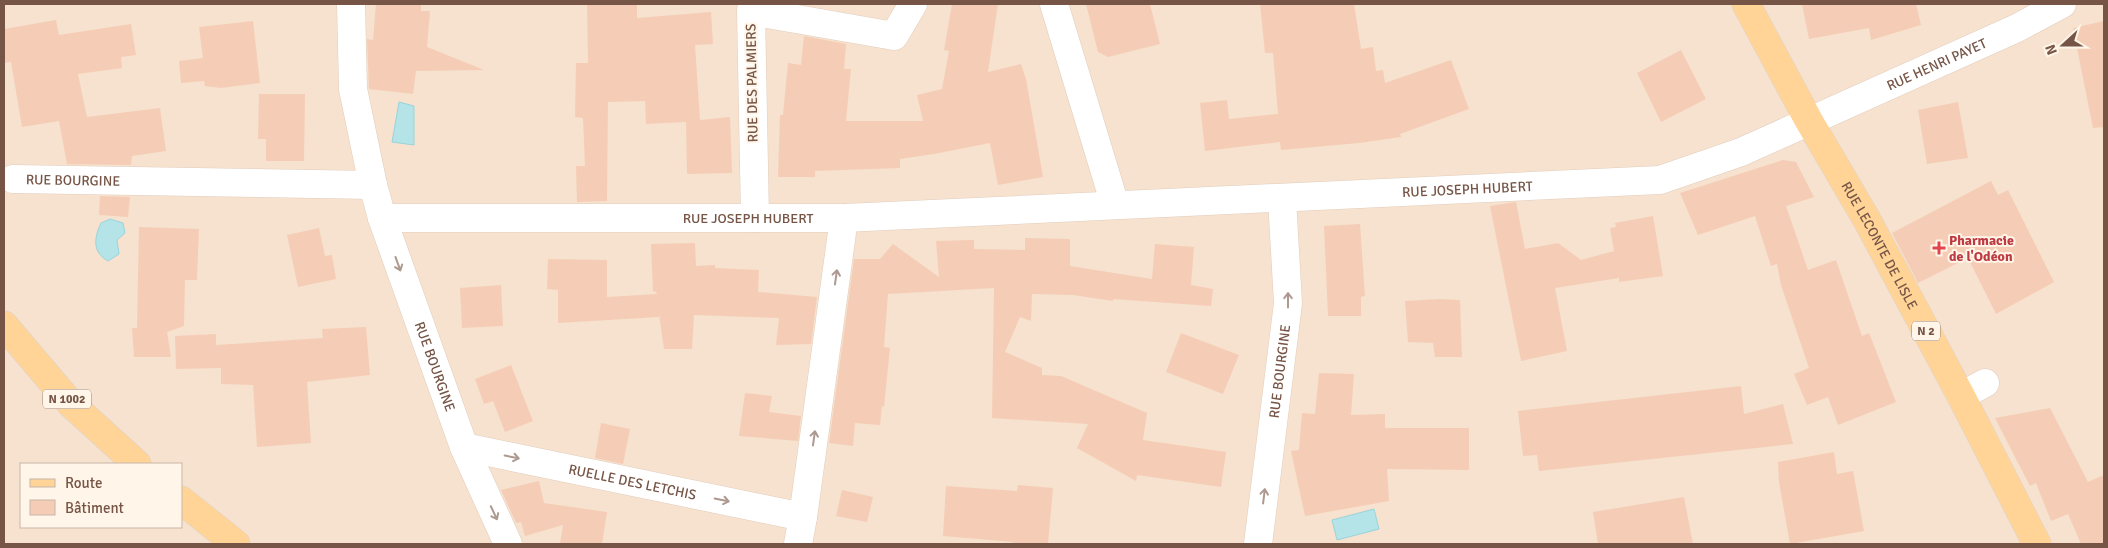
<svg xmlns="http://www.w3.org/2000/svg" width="2108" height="548" viewBox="0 0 2108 548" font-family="Signika,sans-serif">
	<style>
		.residential { fill: #f6e2ce; fill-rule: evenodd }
		.water { fill: #b4e3e8; stroke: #99d4db }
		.building { fill: #f5cdb6 }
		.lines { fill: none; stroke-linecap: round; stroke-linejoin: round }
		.minor-casing { stroke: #e2cdbc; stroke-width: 29 }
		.major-casing { stroke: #dbd3cf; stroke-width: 29 }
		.minor { stroke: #fff; stroke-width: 28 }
		.major { stroke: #ffd496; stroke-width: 28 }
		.oneway { stroke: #ad9990 }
		.health-dot { fill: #e0444e; stroke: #fff5e8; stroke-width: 2 }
		.labels { text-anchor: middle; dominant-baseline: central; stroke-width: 4; stroke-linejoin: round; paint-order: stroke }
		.shield { fill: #fff5e8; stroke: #9f8577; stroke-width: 1 }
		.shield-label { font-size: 12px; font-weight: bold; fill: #765546 }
		.street-label { font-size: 14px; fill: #765546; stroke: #fff5e8 }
		.health-label { font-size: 14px; font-weight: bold; fill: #be3a42; stroke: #fff5e8; text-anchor: start }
	</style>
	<rect width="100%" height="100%" fill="#fef1e1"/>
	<path class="residential" d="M4,4H2104V544H4ZM21,464H181V527H21Z"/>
	<path class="water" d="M399,102L414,106V145L392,142Z
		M110,219L123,223L125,233L117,240L119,254L108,261C92,252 94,238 101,223Z
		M1374,509L1379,529L1337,540L1332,520Z"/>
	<path class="building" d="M376,4L421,5V11H430L427,47L484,70L416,71L413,94L369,89L367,39L373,40Z
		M587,4H637V18L711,12L713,44L695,45L700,120L730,117L732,173L687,174L686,122L646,124L645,101L608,102L607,201L577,202L576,166H585L583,118L575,117L576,63H588Z
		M952,4H998L988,72L1021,64L1026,79L1043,177L998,185L990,143L934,154L900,159V168L815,171V177H778L780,115H783L788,63L801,65L804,36L846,44L844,69H851L846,121H923L917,95L942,89L949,51L944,50Z
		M1086,4H1150L1160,44L1108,57L1098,52Z
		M1260,4H1354L1361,49L1373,47L1376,71L1383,70L1385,83L1451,60L1469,109L1400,134L1401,137L1359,143L1281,150L1280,142L1205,151L1200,103L1227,100L1229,119L1278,114L1273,53H1265Z
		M1802,4H1916L1921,25L1871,40L1869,28L1809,39Z
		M56,20L59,35L131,24L136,55L121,57L122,68L78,74L87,117L160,108L166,151L132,156L131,165L67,164L59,121L22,127L11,62L4,63V29Z
		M253,21L260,83L221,88L205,86L204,81L181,83L179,61L203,58L199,27Z
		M2104,21V127L2093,128L2073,28Z
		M1681,50L1706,99L1661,122L1637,73Z
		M259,94H305L304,161H266V139H258Z
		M1958,102L1968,158L1927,164L1918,110Z
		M1783,160L1796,162L1814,197L1786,206L1808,270L1836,260L1862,336L1869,333L1896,402L1838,425L1828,397L1807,405L1794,374L1809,368L1781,285L1777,264L1771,266L1755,216L1698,235L1680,193Z
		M1991,181L1998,195L2008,190L2054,282L1996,314L1968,258L1918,283L1892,233Z
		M100,196L130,197L128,217L99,215Z
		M1516,202L1525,249L1558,243L1581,260L1614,251L1610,228L1616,227L1615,223L1653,216L1663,276L1619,282V278L1555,288L1567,351L1521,361L1490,206Z
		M1360,224L1365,296L1361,297V316H1328L1324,226Z
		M139,227L199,229L197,280H185L184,326L167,332L171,357H134L132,328H137Z
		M319,228L325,256L332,255L336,279L298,287L287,235Z
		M1025,238L1070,239V266L1152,279L1155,244L1194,247L1191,285L1213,289L1211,306L1113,299V301L1073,295L1032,294L1031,321L1020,317L1005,352L1042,368V375L1061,376L1147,413L1143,440L1226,452L1221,487L1137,475L1136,481L1077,448L1088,424L992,418L994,288L888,294L884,347L890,348L884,407L882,406L880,425L855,423L853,446L829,443L854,259H880L893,244L939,277L936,241L974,240V249L1025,250Z
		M695,243L696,266L715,265V268L759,270L758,292L817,297L811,344L776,345L779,318L694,315L692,349H664L659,314V317L558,323V290L547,289L548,259L607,260V297L657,294L656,292L653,291L651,244Z
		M501,285L503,326L462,328L460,288Z
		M1440,299L1460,300L1462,357H1435L1433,343L1408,342L1405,301Z
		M366,327L370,375L307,382L311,443L257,447L253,385L221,384V368L176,369L175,336L216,334V345L323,338L322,329Z
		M1181,333L1239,355L1223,394L1166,372Z
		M511,365L533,421L505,432L493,401L484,404L475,379Z
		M1319,373L1354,374L1351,415L1385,414V428H1469V470L1387,469L1389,501L1305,516L1291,451L1299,450L1302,413L1315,414Z
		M1741,386L1744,414L1783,404L1793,444L1539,471L1537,455L1523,456L1518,411Z
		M745,393L772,396L769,412L801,416L798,441L739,436Z
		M2050,408L2088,482L2104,475V544H2081L2068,514L2051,521L2036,483L2030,486L1995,418Z
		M601,423L630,429L623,464L595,458Z
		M1834,452L1837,474L1853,471L1864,531L1790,544L1779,482L1778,462Z
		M539,481L544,503L607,512L602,544H560L563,525L525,536L521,522L516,523L501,490Z
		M1018,485L1053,488L1048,544H1012L1013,542L943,536L946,486L1017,491Z
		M842,490L873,497L867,522L836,516Z
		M1684,497L1693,544H1598L1593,512Z"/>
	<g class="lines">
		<g class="minor-casing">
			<g id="minor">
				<path id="s1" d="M351,4L353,89L373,185L382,218L464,447L508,544"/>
				<path d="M1054,4L1115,205"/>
				<path id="s2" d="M13,179L373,185"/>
				<path id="s3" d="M382,218H844L1660,180L1741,152L2017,28L2062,4"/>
				<path d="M755,218L751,11L894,36L913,4"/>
				<path d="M1961,396L1985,383"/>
				<path id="s4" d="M464,447L803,517L844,218"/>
				<path d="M798,544L803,517"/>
				<path id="s5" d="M1258,544L1288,303L1282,199"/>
			</g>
		</g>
		<g class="major-casing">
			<g id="major">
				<path id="s6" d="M1746,4L1809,121L1867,220L1961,396L2037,544"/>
				<path d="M4,325L71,404L137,464"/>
				<path d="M181,500L236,544"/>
			</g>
		</g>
		<use href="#minor" class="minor"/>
		<use href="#major" class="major"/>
	</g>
	<defs><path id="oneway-shaft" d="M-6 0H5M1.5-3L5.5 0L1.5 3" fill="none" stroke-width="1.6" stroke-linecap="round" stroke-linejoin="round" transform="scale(1.25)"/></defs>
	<g class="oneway">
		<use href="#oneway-shaft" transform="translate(398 264) rotate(70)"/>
		<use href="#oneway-shaft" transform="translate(836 277) rotate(-82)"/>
		<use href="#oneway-shaft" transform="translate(1288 300) rotate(-90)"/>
		<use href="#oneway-shaft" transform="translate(814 438) rotate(-82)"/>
		<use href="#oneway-shaft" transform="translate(512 457) rotate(12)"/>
		<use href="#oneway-shaft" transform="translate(1264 496) rotate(-83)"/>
		<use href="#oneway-shaft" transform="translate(722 500) rotate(12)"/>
		<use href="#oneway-shaft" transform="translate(494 513) rotate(65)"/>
	</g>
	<path class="health-dot" d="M1936.5 240.5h5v5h5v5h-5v5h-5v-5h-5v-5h5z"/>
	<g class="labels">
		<g class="shield">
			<rect x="1912" y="321.5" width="28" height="19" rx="4"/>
			<rect x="43" y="389.5" width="48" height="19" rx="4"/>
		</g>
		<g class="shield-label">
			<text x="1926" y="331">N 2</text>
			<text x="67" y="399">N 1002</text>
		</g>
		<g class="street-label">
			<text stroke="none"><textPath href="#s3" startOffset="1579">RUE HENRI PAYET</textPath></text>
			<text transform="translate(752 83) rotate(-91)">RUE DES PALMIERS</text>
			<text stroke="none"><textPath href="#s2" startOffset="60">RUE BOURGINE</textPath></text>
			<text stroke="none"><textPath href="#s3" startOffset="1086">RUE JOSEPH HUBERT</textPath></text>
			<text stroke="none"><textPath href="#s3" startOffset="366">RUE JOSEPH HUBERT</textPath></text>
			<text stroke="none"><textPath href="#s6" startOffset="276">RUE LECONTE DE LISLE</textPath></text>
			<text stroke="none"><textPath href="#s1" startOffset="375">RUE BOURGINE</textPath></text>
			<text stroke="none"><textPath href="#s5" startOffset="174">RUE BOURGINE</textPath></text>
			<text stroke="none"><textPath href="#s4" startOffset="172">RUELLE DES LETCHIS</textPath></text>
		</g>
		<g class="health-label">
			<text x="1949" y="240">Pharmacie<tspan x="1949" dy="16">de l'Odéon</tspan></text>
		</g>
	</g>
	<rect width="2108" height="548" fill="none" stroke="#765546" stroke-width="10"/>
	<rect x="20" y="463" width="162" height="65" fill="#fff5e8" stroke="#c8b5a7"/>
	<rect x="30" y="479" width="25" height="8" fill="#ffd496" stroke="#c8b5a7"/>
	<text x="65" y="488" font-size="15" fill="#765546">Route</text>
	<rect x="30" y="500" width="25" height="15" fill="#f5cdb6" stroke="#c8b5a7"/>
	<text x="65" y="513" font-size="15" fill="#765546">Bâtiment</text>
	<g transform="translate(2063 45) rotate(249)" stroke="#fff5e8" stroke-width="4" paint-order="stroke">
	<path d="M0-4L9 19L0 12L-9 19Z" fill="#765546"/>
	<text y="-8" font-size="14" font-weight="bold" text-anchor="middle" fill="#765546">N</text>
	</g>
</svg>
